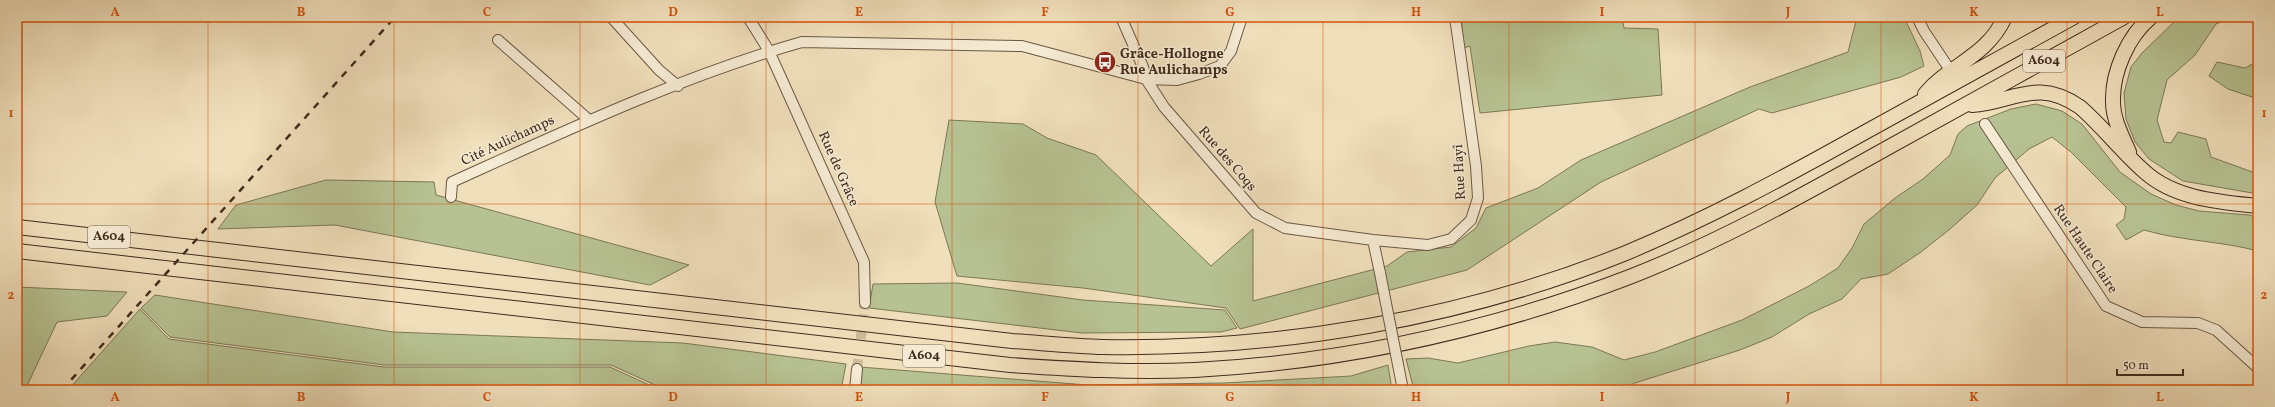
<svg xmlns="http://www.w3.org/2000/svg" width="2275" height="407" viewBox="0 0 2275 407" font-family="Vollkorn,serif">
	<style>
		.green { fill: #b7c292; stroke: #7c7757 }
		.lines { fill: none; stroke-linecap: round; stroke-linejoin: round }
		.minor-tunnel { stroke: #cdbb9b; stroke-width: 10; stroke-dasharray: 10 5; stroke-linecap: butt }
		.minor-casing { stroke: #6c5944; stroke-width: 12 }
		.highway-casing { stroke: #402c1c; stroke-width: 16 }
		.minor { stroke: #f5ead3; stroke-width: 10 }
		.highway { stroke: #f0dfbb; stroke-width: 14 }
		.rail { stroke: #402c1c; stroke-width: 2.5; stroke-dasharray: 7 7; stroke-linecap: butt }
		.minor-bridge-casing { stroke: #6c5944; stroke-width: 12; stroke-linecap: butt }
		.minor-bridge { stroke: #f5ead3; stroke-width: 10 }
		.grid { fill: none; stroke: #d7540e; stroke-width: 1; stroke-opacity: 0.55 }
		.labels { text-anchor: middle; dominant-baseline: central; stroke-width: 3; stroke-linejoin: round; paint-order: stroke }
		.shield { fill: #f5ead3; stroke: #766553; stroke-width: 1 }
		.shield-label { font-size: 13px; font-weight: bold; fill: #402c1c }
		.poi-label { font-size: 14px; font-weight: bold; fill: #402c1c; stroke: #f5ead3; text-anchor: start }
		.street-label { font-size: 14px; fill: #402c1c; stroke: #f5ead3 }
		.neatline { fill: none; stroke: #d7540e; stroke-width: 1.5 }
		.grid-label { font-size: 13px; text-anchor: middle; font-weight: bold; fill: #d7540e }
	</style>
	<rect width="100%" height="100%" fill="#f0dfbb"/>
	<filter id="stains"><feTurbulence type="fractalNoise" baseFrequency=".005" numOctaves="4"/><feColorMatrix values="0 0 0 0 .2 0 0 0 0 .09 0 0 0 0 .02 0 0 0 .5 -.17"/></filter>
	<radialGradient id="worn" r=".72"><stop offset=".6" stop-color="#630" stop-opacity="0"/><stop offset="1" stop-color="#630" stop-opacity=".3"/></radialGradient>
	<path class="green" d="M1461,17H1622L1624,28L1658,29L1662,95L1480,113L1470,46L1464,48Z
		M1857,17H1904L1920,51L1924,66L1901,77L1772,113L1759,109L1601,182L1467,270L1240,329L1226,308L1083,288L957,276L935,202L949,120L1023,124L1047,138L1096,155L1211,266L1253,229V301L1387,266L1407,252L1451,247L1476,228L1486,208L1538,188L1581,160L1750,87L1848,52Z
		M2184,17H2232L2216,24L2195,55L2167,80L2157,120L2164,142L2171,143L2178,132L2206,139L2211,157L2258,174V194L2183,181L2149,159L2135,142L2126,119L2124,93L2131,67L2142,53L2174,22Z
		M2258,61V99L2228,89L2209,76L2217,62L2245,68Z
		M2036,104L2062,111L2082,124L2120,172L2151,194L2176,205L2199,211L2249,215L2258,218V251C2221,241 2181,241 2144,230L2126,240L2116,225L2124,219L2126,207L2071,152L2052,137L2029,149L1995,178L1977,205L1950,229L1921,252L1888,274L1861,279L1842,299L1809,314L1772,337L1740,350L1635,383L1621,390H1414L1406,359L1428,358L1458,363L1529,346L1555,342L1592,347L1624,360L1655,352L1742,320L1809,286L1838,268L1852,248L1864,224L1895,198L1923,179L1950,155L1958,134L1967,126L2011,109Z
		M326,180L434,182L436,195L689,265L650,285L335,225L218,229L236,205Z
		M957,283L1083,300L1225,310L1237,328L1221,332L1082,333L869,308L873,284Z
		M17,287L127,292L107,316L57,322L25,390H17Z
		M155,295L393,332L683,343L846,364L841,390H666L611,365H384L170,337L141,308Z
		M140,309L169,339L384,367H610L660,390H68Z
		M1388,365L1392,390H859L860,367L1087,385L1224,383L1351,376Z"/>
	<g class="lines">
		<path class="minor-tunnel" d="M857,369L865,303"/>
		<g class="minor-casing">
			<path id="minor" d="M611,17L659,70L678,86
				M748,17L769,51L864,262L865,303
				M1121,17L1143,67L1146,79L1164,107L1256,213L1285,228L1373,240L1428,245L1451,239L1471,220L1478,198L1476,166L1455,17
				M1917,17L1924,31L1948,67
				M498,40L589,120
				M1985,124L2106,306L2142,322L2198,323L2216,330L2258,368
				M451,197L452,182C565,131 682,76 802,42L1022,46L1146,79L1177,80L1199,74L1220,66L1231,51L1242,17
				M1373,240L1380,273
				M855,390L857,369"/>
		</g>
		<g class="highway-casing">
			<path id="highway" d="M1925,94C1950,64 1986,58 2005,17
				M1972,105C2014,102 2037,77 2080,107C2103,127 2122,152 2145,172C2175,199 2220,202 2258,206
				M2129,152C2122,136 2113,119 2113,102C2112,72 2128,36 2151,17
				M17,227L1012,341C1042,343 1073,346 1103,347C1279,350 1462,319 1626,253C1707,219 1783,178 1860,135C1931,96 2002,56 2074,17
				M17,251L1010,365C1071,369 1133,373 1195,370C1344,362 1492,330 1632,276C1721,241 1805,194 1889,147C1967,104 2046,60 2124,17"/>
		</g>
		<use href="#minor" class="minor"/>
		<use href="#highway" class="highway"/>
		<path class="rail" d="M62,390L395,17"/>
		<g class="minor-bridge-casing">
			<path id="minor-bridge" d="M1380,273L1403,390"/>
		</g>
		<use href="#minor-bridge" class="minor-bridge"/>
	</g>
	<path class="grid" d="M208,17V390M394,17V390M580,17V390M766,17V390M952,17V390M1138,17V390M1323,17V390M1509,17V390M1695,17V390M1881,17V390M2067,17V390M17,204H2258"/>
	<defs>
		<g id="bus-disc" transform="scale(1.15)"><circle r="9.5" fill="#8f2418" stroke="#f5ead3"/><path d="M-5-6H5V4H4V6H2V4H-2V6H-4V4H-5ZM-3.5-4V0h7V-4ZM-3.5 1.2v1.5H-2V1.2ZM2 1.2v1.5H3.5V1.2Z" fill="#fff"/></g>
	</defs>
	<g fill-rule="evenodd">
		<use href="#bus-disc" x="1105" y="62"/>
	</g>
	<g class="labels">
		<g class="shield">
			<rect x="2023" y="50" width="42" height="22" rx="3"/>
			<rect x="88" y="226" width="42" height="22" rx="3"/>
			<rect x="903" y="345" width="42" height="22" rx="3"/>
		</g>
		<g class="shield-label">
			<text x="2044" y="61">A604</text>
			<text x="109" y="237">A604</text>
			<text x="924" y="356">A604</text>
		</g>
		<g class="poi-label">
			<text x="1120" y="54">Grâce-Hollogne<tspan x="1120" dy="16">Rue Aulichamps</tspan></text>
		</g>
		<g class="street-label">
			<text transform="translate(508 141) rotate(-25)">Cité Aulichamps</text>
			<text transform="translate(1227 159) rotate(49)">Rue des Coqs</text>
			<text transform="translate(838 169) rotate(66)">Rue de Grâce</text>
			<text transform="translate(1460 172) rotate(-93)">Rue Hayî</text>
			<text transform="translate(2085 249) rotate(56)">Rue Haute Claire</text>
		</g>
	</g>
	<rect width="2275" height="407" fill="none" stroke="#f0dfbb" stroke-width="44"/>
	<path d="M2117 369v6h66v-6" fill="none" stroke="#402c1c" stroke-width="2"/>
	<text x="2123" y="369" font-size="12" fill="#402c1c" stroke="#f5ead3" stroke-width="3" paint-order="stroke">50 m</text>
	<rect x="22" y="22" width="2231" height="363" class="neatline"/>
	<g class="grid-label">
		<text x="115" y="16">A</text>
		<text x="301" y="16">B</text>
		<text x="487" y="16">C</text>
		<text x="673" y="16">D</text>
		<text x="859" y="16">E</text>
		<text x="1045" y="16">F</text>
		<text x="1230" y="16">G</text>
		<text x="1416" y="16">H</text>
		<text x="1602" y="16">I</text>
		<text x="1788" y="16">J</text>
		<text x="1974" y="16">K</text>
		<text x="2160" y="16">L</text>
		<text x="11" y="117">1</text>
		<text x="2264" y="117">1</text>
		<text x="11" y="299">2</text>
		<text x="2264" y="299">2</text>
		<text x="115" y="401">A</text>
		<text x="301" y="401">B</text>
		<text x="487" y="401">C</text>
		<text x="673" y="401">D</text>
		<text x="859" y="401">E</text>
		<text x="1045" y="401">F</text>
		<text x="1230" y="401">G</text>
		<text x="1416" y="401">H</text>
		<text x="1602" y="401">I</text>
		<text x="1788" y="401">J</text>
		<text x="1974" y="401">K</text>
		<text x="2160" y="401">L</text>
	</g>
	<rect width="100%" height="100%" filter="url(#stains)"/>
	<rect width="100%" height="100%" fill="url(#worn)"/>
</svg>
